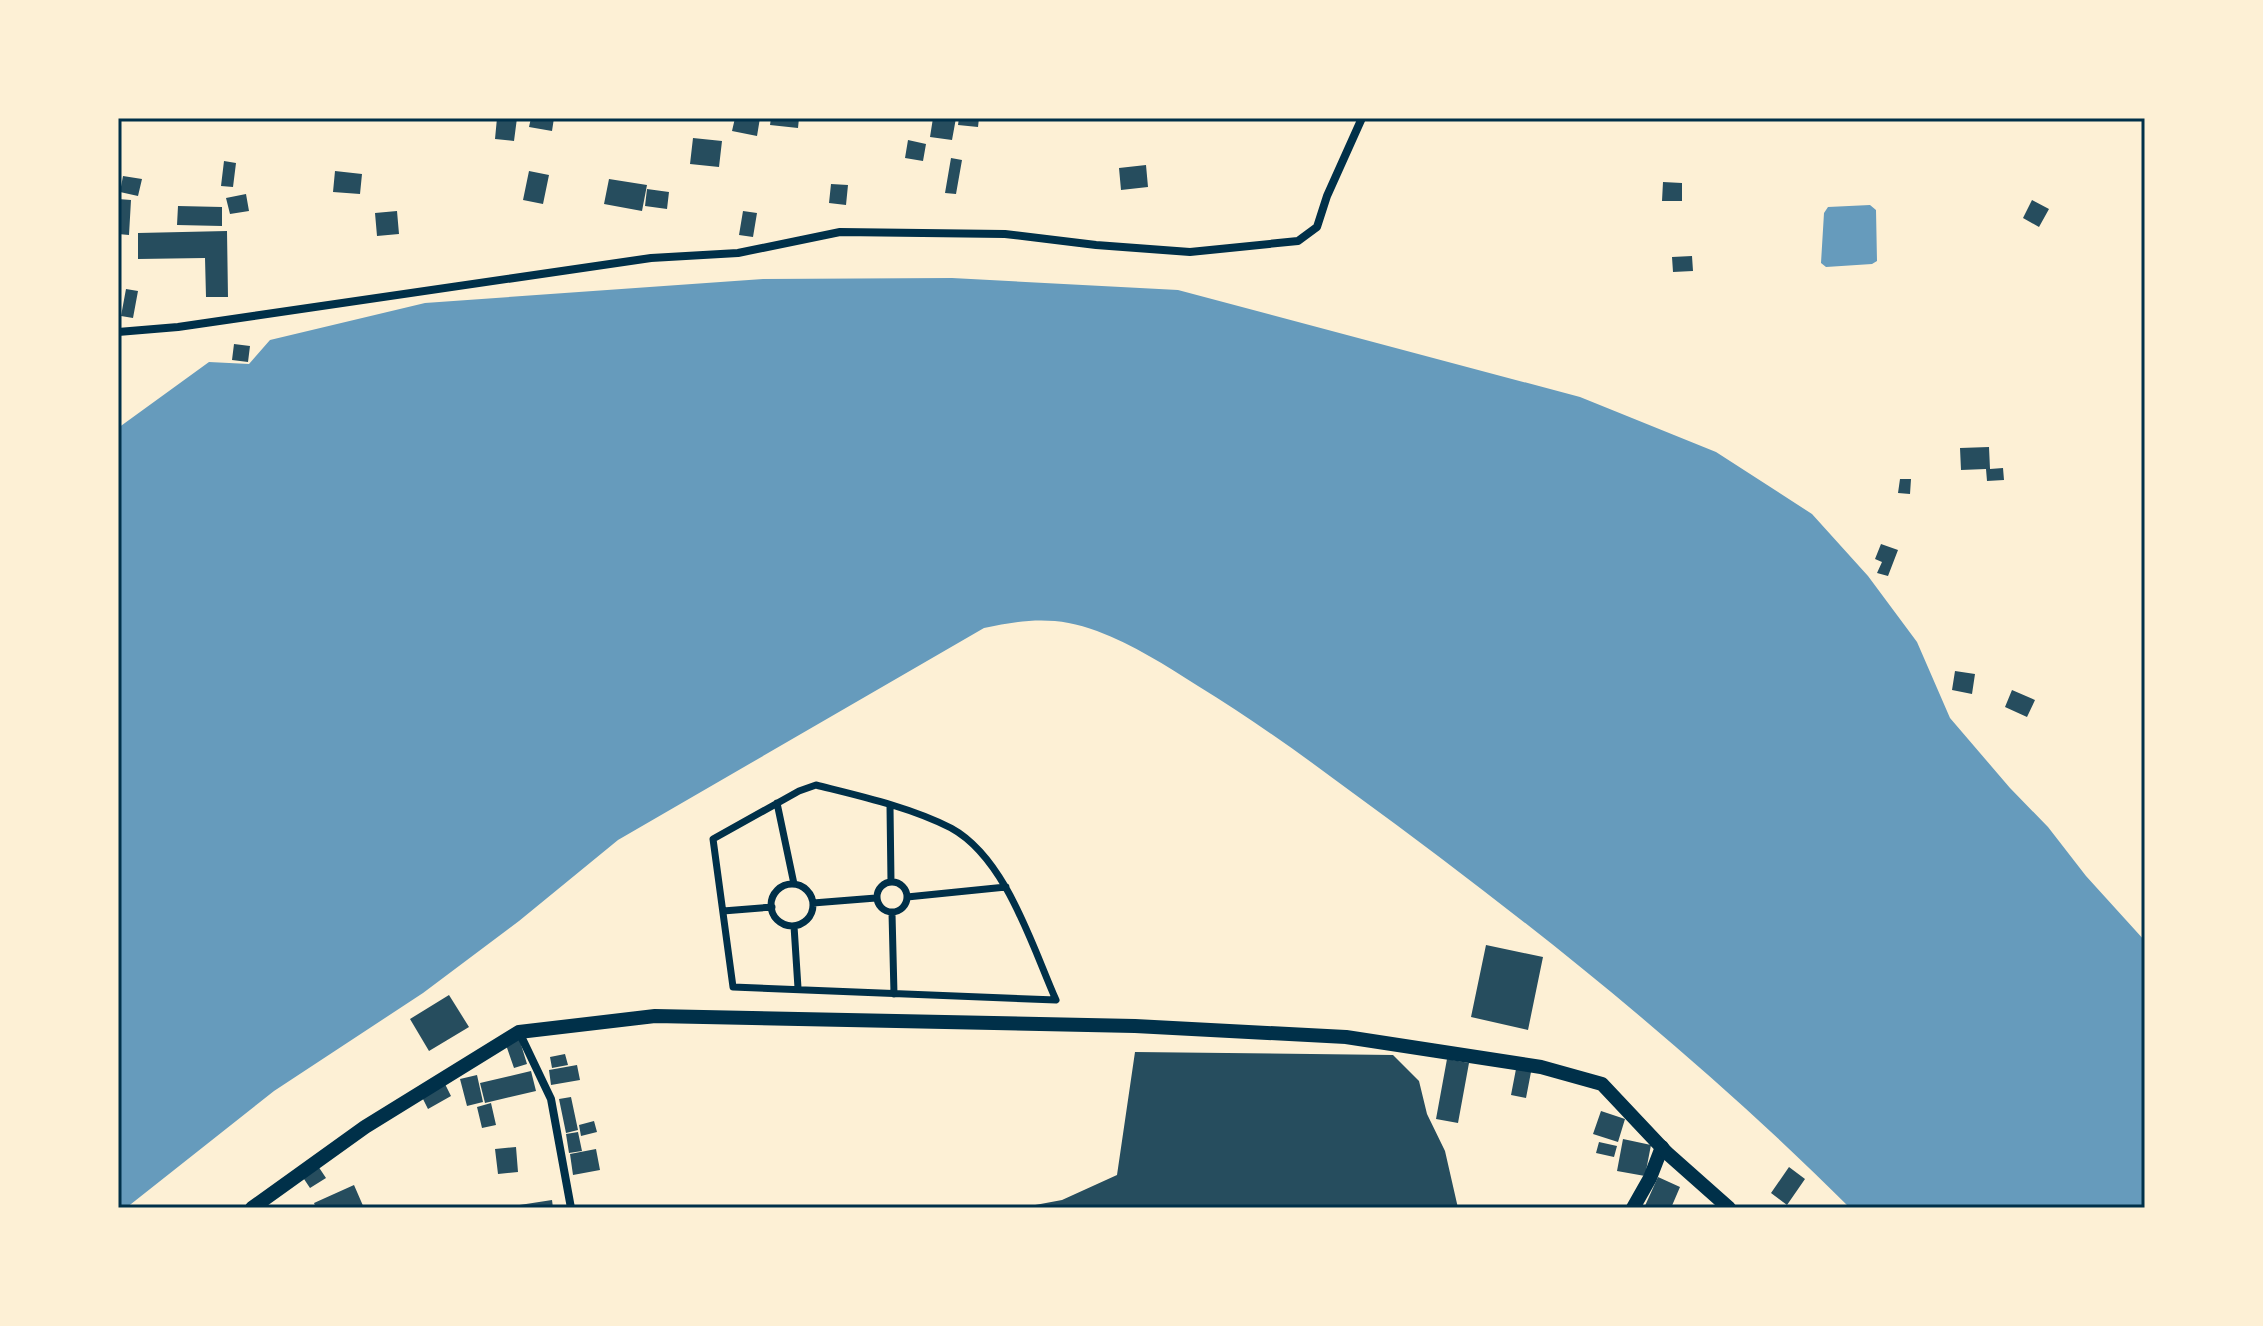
<svg xmlns="http://www.w3.org/2000/svg" width="2263" height="1326" viewBox="0 0 2263 1326" font-family="Manrope,sans-serif">
	<style>
		.water { fill: #669bbc }
		.building { fill: #264d5e }
		.lines { fill: none; stroke-linecap: round; stroke-linejoin: round }
		.pedestrian { stroke: #003049; stroke-width: 7 }
		.minor { stroke: #003049; stroke-width: 8 }
		.tertiary { stroke: #003049; stroke-width: 14 }
		.secondary { stroke: #003049; stroke-width: 14 }
		.neatline { fill: none; stroke: #003049; stroke-width: 3 }
	</style>
	<rect width="100%" height="100%" fill="#fdf0d5"/>
	<path class="water" d="M1870,205L1876,210L1877,261L1872,264L1826,267L1821,263L1824,213L1828,207Z
		M952,278L1178,290L1580,397L1716,452L1812,514L1868,576L1917,642L1950,718L2010,788L2048,827L2086,876L2145,941V1208H1850C1697,1055 1527,920 1353,793C1302,755 1252,719 1198,686C1165,665 1134,645 1097,631C1058,616 1025,619 984,628L618,840L519,921L423,993L274,1091L126,1208H118V428L209,362L249,364L270,340L425,303L763,279Z"/>
	<path class="building" d="M497,118H517L514,141L495,139Z
		M531,118H554L552,131L529,127Z
		M735,118H760L757,136L732,131Z
		M771,118H799L798,128L770,125Z
		M933,118H956L952,140L930,137Z
		M959,118H979L978,127L958,125Z
		M693,138L722,141L719,167L690,164Z
		M908,140L926,144L923,161L905,158Z
		M951,158L962,160L956,194L945,193Z
		M224,161L236,163L233,187L221,186Z
		M1146,165L1148,187L1121,190L1119,168Z
		M335,171L362,174L360,194L333,192Z
		M529,171L549,175L543,204L523,200Z
		M123,176L142,179L138,196L120,192Z
		M609,179L647,185L642,211L604,204Z
		M1663,182L1682,183V201H1662Z
		M831,184L848,185L846,205L829,203Z
		M647,189L669,192L667,209L645,206Z
		M246,194L249,211L230,214L226,198Z
		M118,199L131,200L129,235L118,234Z
		M2032,200L2049,209L2039,227L2023,218Z
		M178,206L222,207V226L177,225Z
		M397,211L399,234L377,236L375,213Z
		M743,211L757,213L753,237L739,235Z
		M227,231L228,297H206L205,258L138,259V233Z
		M1692,256L1693,271L1673,272L1672,257Z
		M126,289L138,291L133,318L121,316Z
		M234,344L250,346L248,362L232,360Z
		M1989,447L1990,469L2003,468L2004,480L1987,481L1986,469L1961,470L1960,448Z
		M1900,479H1911L1910,494L1898,493Z
		M1881,544L1898,550L1888,576L1877,573L1882,562L1875,559Z
		M1955,671L1975,674L1972,694L1952,690Z
		M2012,690L2035,700L2027,717L2005,707Z
		M1486,945L1543,957L1528,1030L1471,1017Z
		M449,995L469,1027L429,1051L410,1019Z
		M519,1038L527,1064L514,1068L505,1042Z
		M1135,1052L1393,1055L1419,1081L1427,1114L1445,1151L1458,1208H1019L1062,1200L1117,1175Z
		M565,1054L568,1065L552,1068L550,1057Z
		M1447,1059L1469,1063L1458,1123L1436,1119Z
		M577,1065L580,1080L551,1085L549,1070Z
		M1516,1069L1531,1072L1526,1098L1511,1095Z
		M531,1071L536,1091L485,1103L480,1083Z
		M477,1075L483,1102L467,1106L460,1079Z
		M444,1082L451,1096L428,1109L421,1095Z
		M571,1097L578,1130L566,1133L559,1099Z
		M491,1103L496,1125L482,1128L477,1107Z
		M1601,1111L1625,1119L1618,1142L1593,1134Z
		M594,1121L597,1132L581,1136L579,1125Z
		M578,1132L582,1151L569,1153L566,1134Z
		M1623,1139L1651,1145L1645,1176L1617,1171Z
		M1599,1142L1617,1146L1614,1157L1596,1153Z
		M516,1147L518,1172L498,1174L495,1149Z
		M596,1149L600,1170L573,1175L570,1154Z
		M318,1166L326,1178L310,1188L302,1176Z
		M1789,1167L1805,1179L1787,1205L1771,1193Z
		M1658,1177L1680,1187L1671,1208H1644Z
		M354,1185L364,1208H316L314,1203Z
		M552,1200L553,1208H513V1206Z"/>
	<g class="lines">
		<path class="pedestrian" d="M816,785C860,796 910,807 951,828C1006,858 1032,946 1056,1000L733,987L713,839L799,791Z
			M777,803L794,884
			M890,806L891,882
			M877 897a15 15 0 1 1 30 0a15 15 0 1 1-30 0Z
			M771 905a21 21 0 1 1 42 0a21 21 0 1 1-42 0Z
			M907,897L1006,887
			M813,903L876,898
			M723,911L772,907
			M892,913L894,994
			M794,926L798,988"/>
		<path class="minor" d="M118,332L178,327L651,258L738,253L840,232L1005,234L1096,245L1190,252L1298,241L1317,227L1327,196L1362,118
			M519,1032L551,1099L571,1208"/>
		<path class="tertiary" d="M1633,1208L1650,1178L1662,1147"/>
		<path class="secondary" d="M252,1208L365,1127L519,1032L655,1016L1135,1026L1346,1037L1541,1067L1602,1084L1667,1153L1729,1208"/>
	</g>
	<rect width="2263" height="1326" fill="none" stroke="#fdf0d5" stroke-width="240"/>
	<rect x="120" y="120" width="2023" height="1086" class="neatline"/>
</svg>
